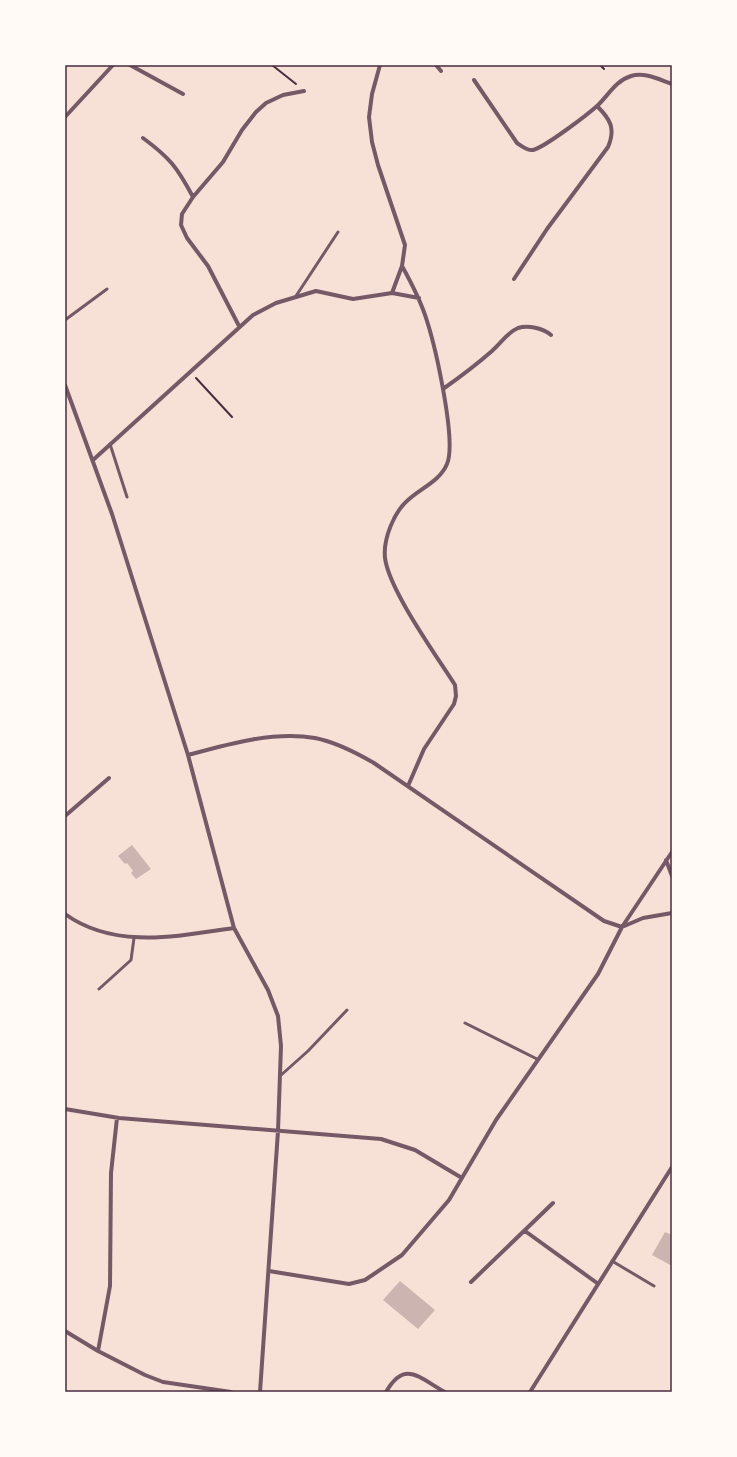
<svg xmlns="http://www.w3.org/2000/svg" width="737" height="1457" viewBox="0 0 737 1457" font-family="'IBM Plex Sans',sans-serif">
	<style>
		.building { fill: #ccb4b1 }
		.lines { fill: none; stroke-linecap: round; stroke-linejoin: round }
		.path { stroke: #4a2c40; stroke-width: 2 }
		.service { stroke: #755966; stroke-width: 3 }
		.minor { stroke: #755966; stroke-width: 4 }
		.neatline { fill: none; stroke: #4a2c40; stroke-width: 1.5 }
	</style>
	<rect width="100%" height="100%" fill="#f7e1d7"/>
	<path class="building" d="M132,845L151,869L136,879L131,873L133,871L127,863L125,864L118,856Z
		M665,1232L672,1235V1266L652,1255Z
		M400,1281L435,1310L418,1329L383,1300Z"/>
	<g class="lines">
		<path class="path" d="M272,65L296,84
			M600,65L604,69
			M196,378L232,417"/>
		<path class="service" d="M296,296L338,232
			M65,320L107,289
			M110,444L127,497
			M99,989L131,960L134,938
			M465,1023L537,1059
			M280,1076L308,1051L347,1010
			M612,1261L654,1286"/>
		<path class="minor" d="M130,65L183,94
			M380,65L372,94L369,117L372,142L378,165L405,245L402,266L392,293
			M436,65L441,71
			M474,80L517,143C522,146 527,151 533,150C545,147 587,115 597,106C608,96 615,81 631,76C645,72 658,79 672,84
			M65,117L113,65
			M143,138C170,158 177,167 193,197
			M402,266C412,284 421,301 427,321C435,346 457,441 447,464C440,481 421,488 408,500C394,512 383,539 385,558C389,590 436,655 455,685L456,696L454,704L424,749L408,786
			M514,279L547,229L608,147C616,128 610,119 597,106
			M239,326L208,266L187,238L181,225L182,214L193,197L223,162L242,130L256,112L266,103L283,95L304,91
			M65,385L112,514L188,755L234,928L268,990L278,1016L281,1046L278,1131L260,1392
			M443,389C460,377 476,365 492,351C500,344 508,332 518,328C528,325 543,328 551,335
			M93,460L253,315L276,303L316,291L353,299L392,293L419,298
			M188,755C228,744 273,731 315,738C336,742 355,752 374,763L604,921L622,927L643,918L672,913
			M65,816L109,778
			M666,860L672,876
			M65,914C115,950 178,936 234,928
			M65,1109L119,1118L381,1139L415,1150L462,1178
			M525,1231L597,1283
			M269,1271L349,1284L365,1280L402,1255L449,1200L496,1120L598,974L622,927L672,852
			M471,1282L553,1203
			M65,1331L98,1351L145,1375L163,1382L231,1392
			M98,1351L110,1286L111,1173L117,1118
			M386,1392C405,1359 419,1378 445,1392
			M530,1392L672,1167"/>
	</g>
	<rect width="737" height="1457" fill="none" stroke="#fffaf5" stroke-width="132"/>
	<rect x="66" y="66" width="605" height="1325" class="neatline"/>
</svg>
